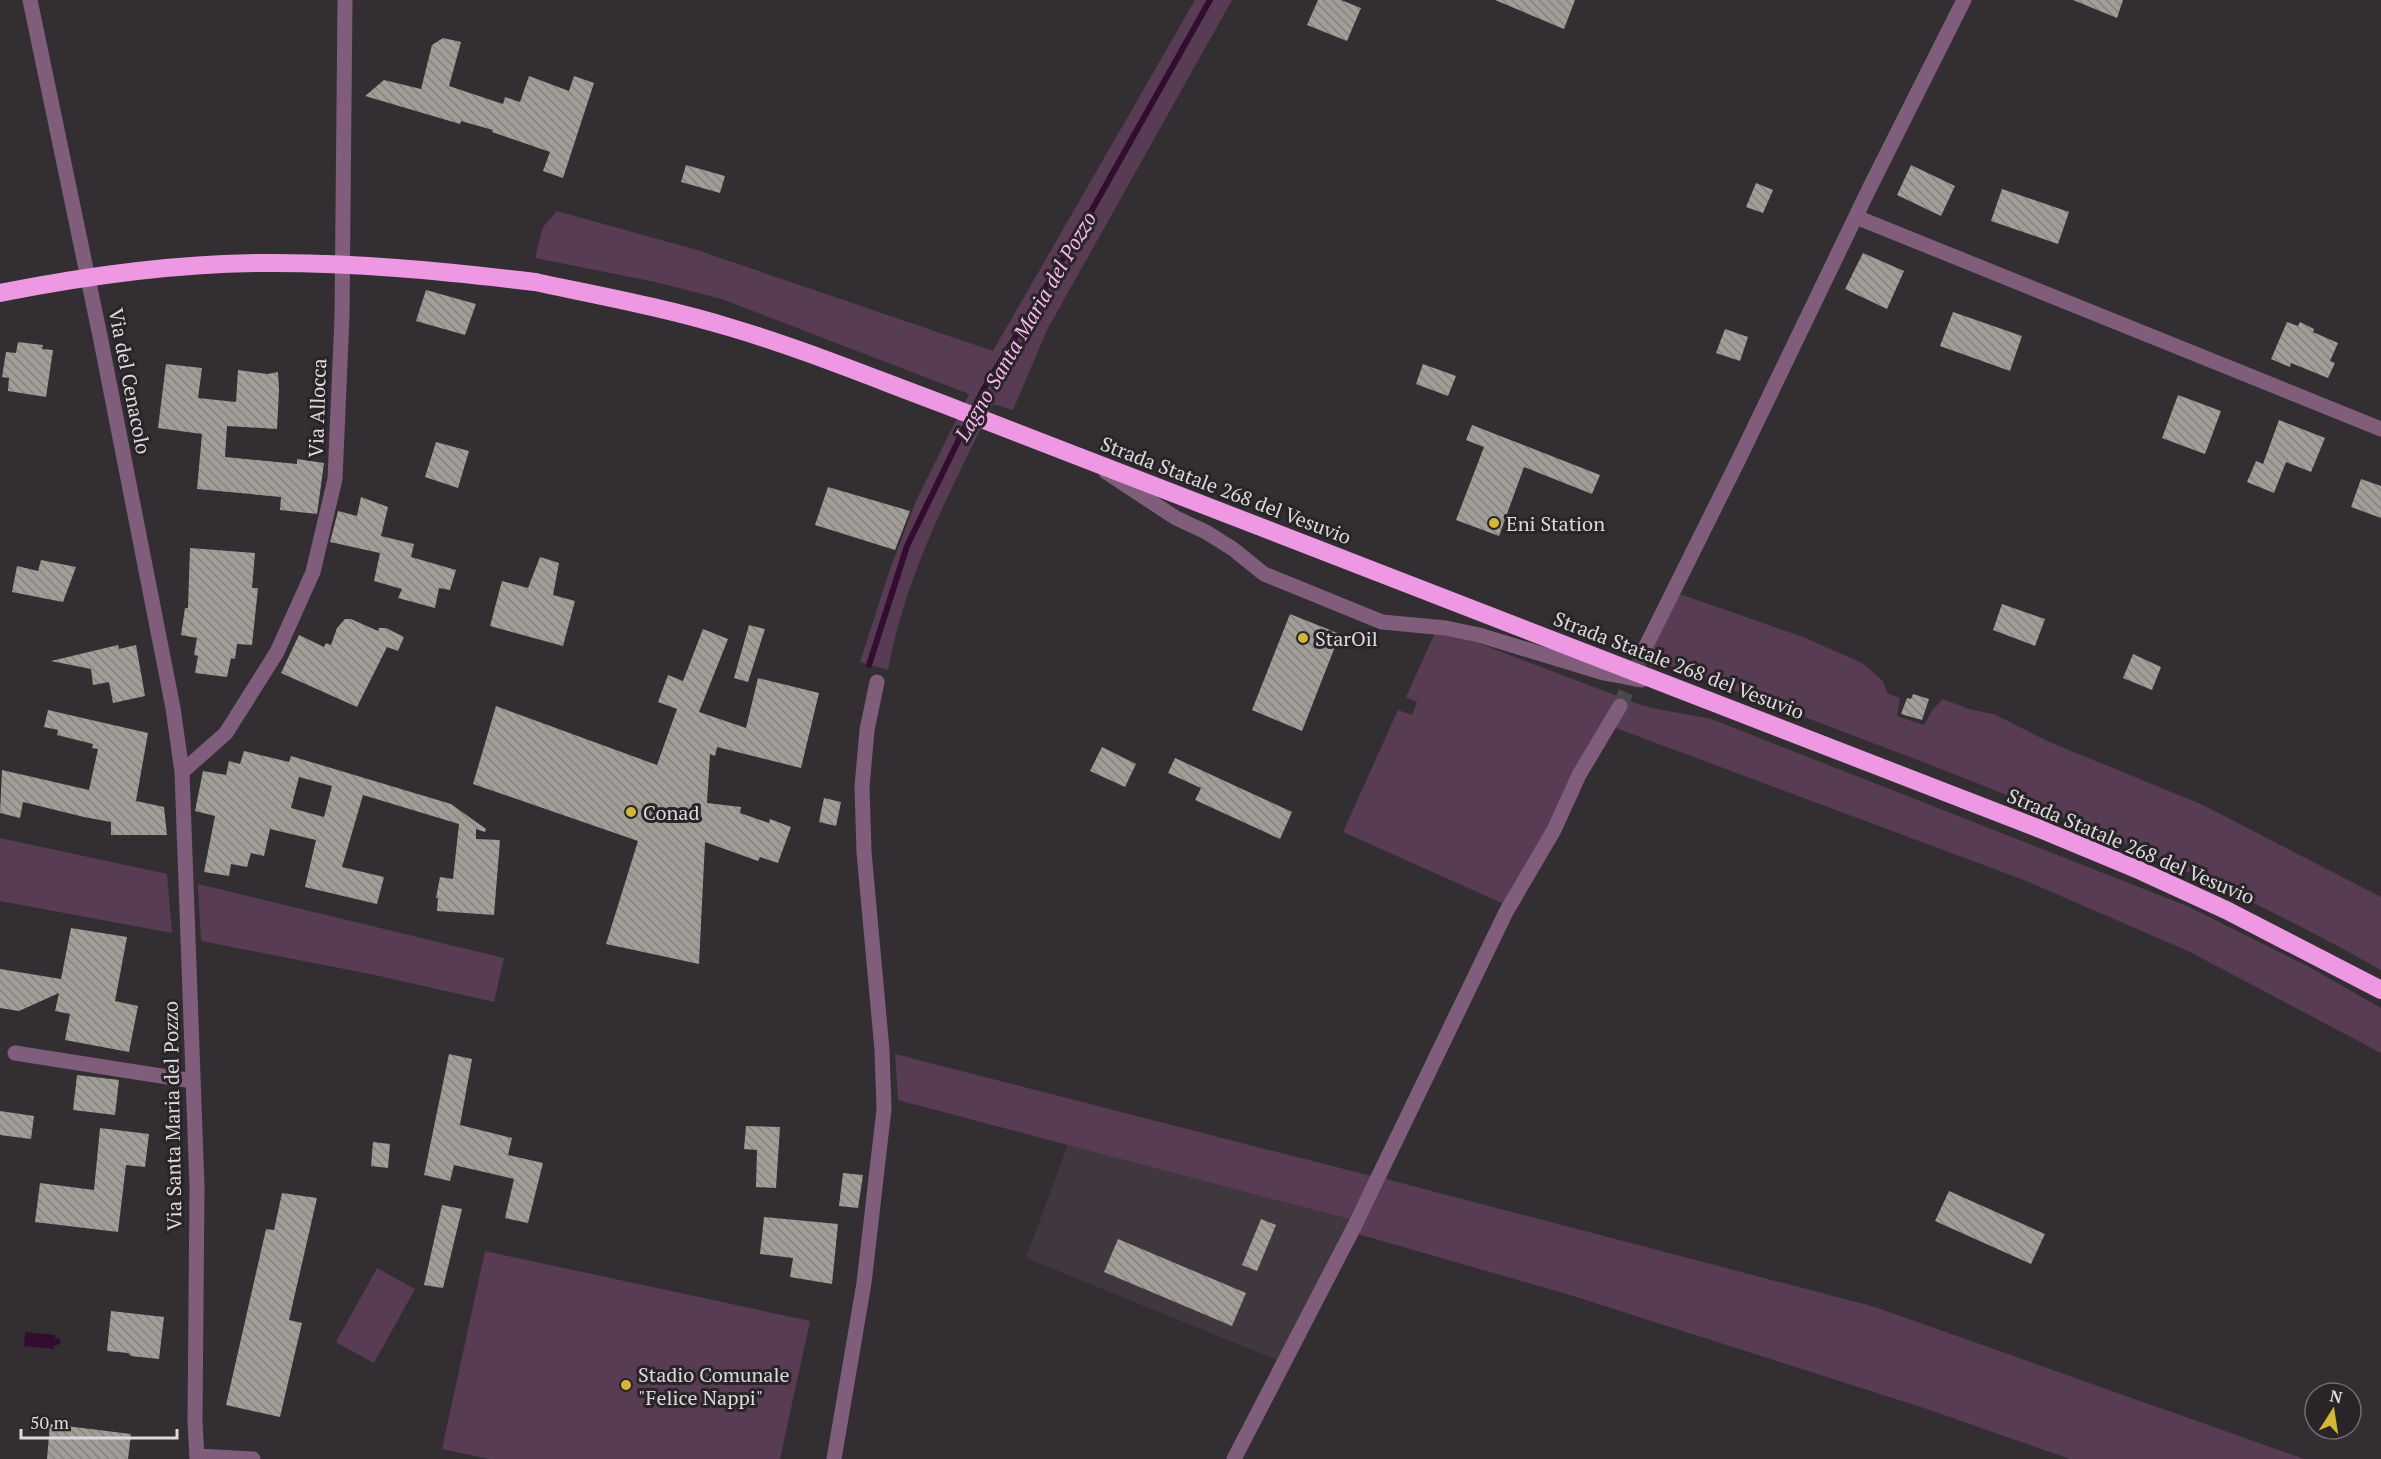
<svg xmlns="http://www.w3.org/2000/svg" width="2381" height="1459" viewBox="0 0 2381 1459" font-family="'PT Serif',serif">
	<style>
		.built { fill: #41373f }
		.green { fill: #583c54 }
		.water { fill: #330d30 }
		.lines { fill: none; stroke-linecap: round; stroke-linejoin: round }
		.stream { stroke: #330d30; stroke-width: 6 }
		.building { fill: url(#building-back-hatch); fill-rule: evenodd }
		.minor-tunnel { stroke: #4c484c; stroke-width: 15; stroke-dasharray: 15 8; stroke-linecap: butt }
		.minor { stroke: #805d7b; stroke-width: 15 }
		.highway { stroke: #ee98e3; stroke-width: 18 }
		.highway-bridge { stroke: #ee98e3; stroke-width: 18 }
		.poi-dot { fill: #d3b635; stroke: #292428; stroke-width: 2 }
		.labels { text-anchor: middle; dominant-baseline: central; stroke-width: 6; stroke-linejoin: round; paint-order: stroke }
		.street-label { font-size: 20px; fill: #ddd9dc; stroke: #292428 }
		.poi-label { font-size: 20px; fill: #ddd9dc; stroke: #292428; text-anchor: start }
		.water-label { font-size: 21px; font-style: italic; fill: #fab5f0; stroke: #292428 }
	</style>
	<defs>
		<pattern id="building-back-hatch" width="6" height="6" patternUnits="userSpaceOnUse" patternTransform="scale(1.5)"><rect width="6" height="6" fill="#a09e97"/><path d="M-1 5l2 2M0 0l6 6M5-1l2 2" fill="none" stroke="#84827e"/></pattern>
	</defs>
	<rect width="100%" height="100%" fill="#332e32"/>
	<path class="built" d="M1068,1144L1349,1219L1277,1360L1026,1258Z"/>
	<path class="green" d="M1195,0H1232L1047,330L1013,410L993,404C950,492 906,572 888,670L860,662L890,569L916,501L969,394L722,299L655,282L535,258L543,227L557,211L697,250L993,351Z
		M1680,594L1803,637L1862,663L1883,681L1887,693L1900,698L1897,716L1924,725L1933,709L1943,699L1969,709L1996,715L2047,741L2203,805L2381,897V970C2150,839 1895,753 1647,657L1676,596Z
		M1435,633L1457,636L1478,643L1620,697L1506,905L1343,832L1398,710L1412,715L1417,702L1406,697Z
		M1627,700C1657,712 1684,712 1714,720L2187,906L2311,968L2381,1008V1053L2188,951L2024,880L1613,727Z
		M0,838L167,874L172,933L0,901Z
		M198,884L504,958L494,1002L375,975L201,941Z
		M895,1054L1371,1176L1349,1219L898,1100Z
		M1386,1179L1875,1307L2304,1459H2070L1924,1408L1570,1295L1358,1234Z
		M485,1251L810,1321L780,1459H489L442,1449Z
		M377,1268L415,1289L374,1363L336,1342Z"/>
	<path class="water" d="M25,1332L55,1335V1338L60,1339V1344L54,1346V1349L24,1346Z"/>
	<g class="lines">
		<path class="stream" d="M869,665L907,546L983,390L1084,224L1210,0"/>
	</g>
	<path class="building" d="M1318,0H1341L1361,8L1347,41L1307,25Z
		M1495,0H1575L1564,29Z
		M2073,0H2123L2117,18Z
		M443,38L461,42L449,86L503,104L505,97L520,102L529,76L569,91L574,76L594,83L563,178L543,171L550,152L492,132L493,130L461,121L460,124L365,96L384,80L421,89L432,45Z
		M686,165L725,176L720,193L681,182Z
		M1911,165L1955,186L1941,216L1897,195Z
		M1756,183L1773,190L1763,213L1746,207Z
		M2002,189L2069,212L2058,244L1991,221Z
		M1863,253L1904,271L1887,309L1845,289Z
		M426,290L476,304L465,335L416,321Z
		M1953,312L2022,336L2010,371L1940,346Z
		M2287,322L2298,326L2300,322L2314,329L2313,332L2338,343L2330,361L2335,363L2328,378L2291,363L2290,367L2271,359Z
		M1725,329L1748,337L1740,361L1716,353Z
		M18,342L43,345L42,349L53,350L46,397L8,391L9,378L2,377L6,352L16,353Z
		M166,364L202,368L198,398L236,402L238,370L268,374L278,372L279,390L277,429L227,426L225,457L297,464V459L324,463L317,514L280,510L281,497L197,489L202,434L158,428Z
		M1423,364L1456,376L1448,396L1416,384Z
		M2178,395L2221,411L2205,454L2162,438Z
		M2279,420L2325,438L2311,472L2286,462L2274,493L2247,482L2256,461L2263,464Z
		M1472,425L1600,475L1592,494L1524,467L1499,536L1456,520L1484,447L1466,440Z
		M436,442L469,451L458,488L425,477Z
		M2361,479L2381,486V518L2351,507Z
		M828,487L910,511L895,550L815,525Z
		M361,497L388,507L381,536L414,544L411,557L456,570L450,590L439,588L435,608L398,598L402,589L374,581L380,553L330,542L338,511L357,516Z
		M190,548L255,553L252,588H258L252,645L237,644L235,659L231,658L227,677L195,673L198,656L194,655L197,638L181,635L185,608H188Z
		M540,557L559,563L553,595L575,601L563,646L490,626L502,581L528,588Z
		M41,560L76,567L63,602L12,592L17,566L38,571Z
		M2002,604L2045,619L2035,646L1993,630Z
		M1290,614L1340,634L1302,731L1252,710Z
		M345,619H351L378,631L379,628H386L404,637L398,651L387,647L357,707L281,673L299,635L324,647L326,643L331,645L337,628Z
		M749,625L765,629L748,682L734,678Z
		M703,629L728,639L699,712L746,728L758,678L819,693L801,768L717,747L715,756L710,754L707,803L741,807L740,813L769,823L770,819L791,827L778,863L760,857L758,861L705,842L699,964L606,944L638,841L473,784L496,706L657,765L677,709L658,702L668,675L683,681Z
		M118,645L119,649L136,645L145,696L113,703L109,682L93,685L91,669L51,661Z
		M2133,654L2161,667L2152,690L2123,678Z
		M1913,694L1929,699L1922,720L1901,714L1907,698L1911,699Z
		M48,710L148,733L136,801L164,807L167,835H111V822L84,817L23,802L20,818L0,813L2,770L89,790L98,749L92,748L93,744L57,735L58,730L44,727Z
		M1102,747L1136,764L1125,787L1090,771Z
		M244,751L289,762L291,756L451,804L486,829L485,832L476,829V839L500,840L494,915L437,911L438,898H436L440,877L453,879L459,824L363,795L342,867L384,877L377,904L305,887L316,840L270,829L264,856L251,853L247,867L231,864L229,876L204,872L215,816L195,811L203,771L226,775L229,761L240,764ZM299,777L332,786L324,817L291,808Z
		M1175,758L1292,812L1280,839L1195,800L1201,788L1168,773Z
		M824,798L841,802L836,826L819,822Z
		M71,928L127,937L115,1001L138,1006L129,1052L65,1040L70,1014L55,1011L59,993L19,1011L0,1008V969L61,979Z
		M449,1054L472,1059L460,1125L512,1138L508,1155L543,1163L528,1223L505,1218L514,1179L454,1165L450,1181L424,1175Z
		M77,1075L119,1080L115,1115L73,1110Z
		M0,1111L34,1116L31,1139L0,1135Z
		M746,1126L780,1127L776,1188L756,1187L757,1150L744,1149Z
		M100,1128L149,1134L145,1167L126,1165L118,1232L35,1222L40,1183L94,1190Z
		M373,1142L390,1144L388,1168L371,1166Z
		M843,1173L863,1175L858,1208L839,1206Z
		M1949,1191L2045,1234L2031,1264L1935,1221Z
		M282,1193L317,1198L289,1320L302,1323L280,1417L226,1405L266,1229L274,1230Z
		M442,1205L462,1209L443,1288L424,1285Z
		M764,1217L838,1224L832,1284L790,1277L793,1258L760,1254Z
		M1261,1219L1276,1225L1257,1271L1242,1265Z
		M1118,1239L1246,1293L1232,1326L1104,1272Z
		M111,1311L164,1317L159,1359L131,1356L128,1353L107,1351Z
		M50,1424L131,1434L128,1459H47Z"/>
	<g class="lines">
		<path class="minor-tunnel" d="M1620,706L1645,648"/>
		<path class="minor" d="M30,0L100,336L173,708L182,772L197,1187L195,1421L197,1459
			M1856,217L2381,429
			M1106,472L1176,518L1206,532L1233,549L1264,574L1382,622L1446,628L1479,635L1604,673L1641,680
			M1645,648L1739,459L1870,187L1964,0
			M182,772L226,733L277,652L313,572L335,479L342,317L345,0
			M15,1053L193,1081
			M197,1456L253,1459
			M834,1459L864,1283L884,1109L882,1050L864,852L862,787L867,730L877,682
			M1234,1459L1355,1225L1506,912L1554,830L1579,775L1620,706"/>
		<path class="highway" d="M535,282C601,296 667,308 732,328C803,349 873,378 943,404L2040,829L2141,871L2226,910L2381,990"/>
		<path class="highway-bridge" d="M0,293C85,276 171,264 258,263C351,262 443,271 535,282"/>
	</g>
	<g class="poi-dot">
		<circle cx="1494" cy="523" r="6"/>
		<circle cx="1303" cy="638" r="6"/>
		<circle cx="631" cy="812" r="6"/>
		<circle cx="626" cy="1385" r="6"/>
	</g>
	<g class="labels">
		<g class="street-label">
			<text transform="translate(130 381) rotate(79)">Via del Cenacolo</text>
			<text transform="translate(317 408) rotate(-88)">Via Allocca</text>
			<text transform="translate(1226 490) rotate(21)">Strada Statale 268 del Vesuvio</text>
			<text transform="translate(1679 665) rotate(21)">Strada Statale 268 del Vesuvio</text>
			<text transform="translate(2131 846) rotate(23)">Strada Statale 268 del Vesuvio</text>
			<text transform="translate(172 1116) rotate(-91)">Via Santa Maria del Pozzo</text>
		</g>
		<g class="poi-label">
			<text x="1506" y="523">Eni Station</text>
			<text x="1315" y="638">StarOil</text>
			<text x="643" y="812">Conad</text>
			<text x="638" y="1374">Stadio Comunale<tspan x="638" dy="23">"Felice Nappi"</tspan></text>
		</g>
		<g class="water-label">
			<text transform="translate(1025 326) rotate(-60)">Lagno Santa Maria del Pozzo</text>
		</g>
	</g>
	<g transform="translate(2333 1411) rotate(12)"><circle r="28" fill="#292428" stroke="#716c70" stroke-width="1.5"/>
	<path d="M0-4.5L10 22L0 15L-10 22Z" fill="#d3b635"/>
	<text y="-9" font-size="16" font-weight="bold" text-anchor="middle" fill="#ddd9dc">N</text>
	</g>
	<path d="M21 1429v9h156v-9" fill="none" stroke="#ddd9dc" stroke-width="3"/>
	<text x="30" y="1429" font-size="18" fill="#ddd9dc" stroke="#292428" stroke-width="4.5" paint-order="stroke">50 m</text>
</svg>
